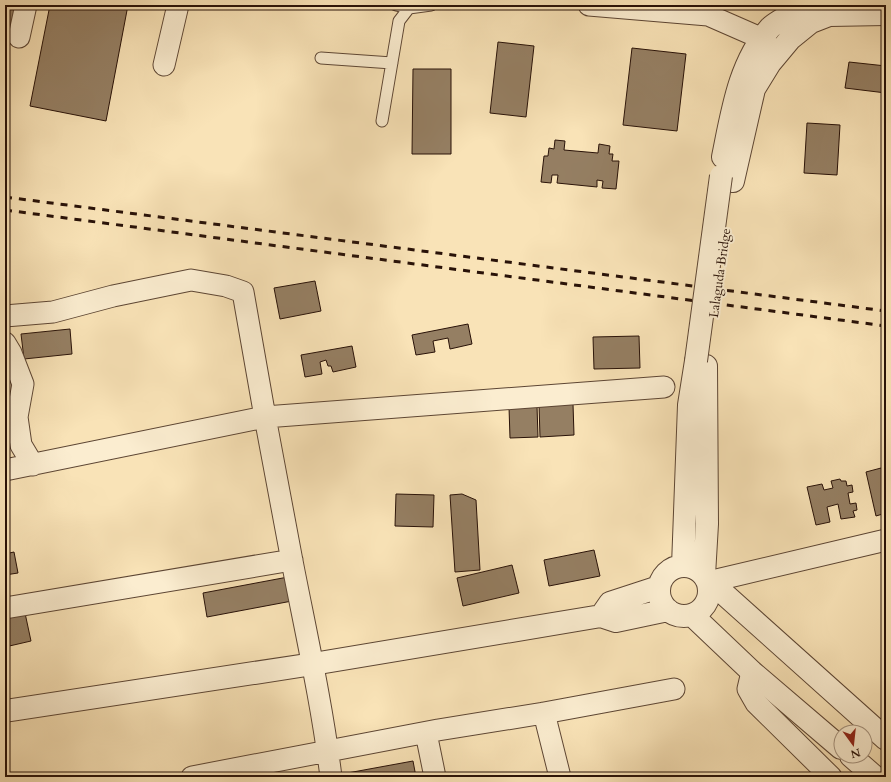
<svg xmlns="http://www.w3.org/2000/svg" width="891" height="782" viewBox="0 0 891 782" font-family="Cardo,serif">
	<style>
		.building { fill: #957f63; stroke: #291208 }
		.lines { fill: none; stroke-linecap: round; stroke-linejoin: round }
		.service-casing { stroke: #5d4634; stroke-width: 13 }
		.minor-casing { stroke: #5d4634; stroke-width: 23 }
		.tertiary-casing { stroke: #5d4634; stroke-width: 24 }
		.service { stroke: #fbedd0; stroke-width: 11 }
		.minor { stroke: #fbedd0; stroke-width: 21 }
		.tertiary { stroke: #fbedd0; stroke-width: 22 }
		.rail { stroke: #291208; stroke-width: 3; stroke-dasharray: 7 7; stroke-linecap: butt }
		.tertiary-bridge-casing { stroke: #5d4634; stroke-width: 24; stroke-linecap: butt }
		.tertiary-bridge { stroke: #fbedd0; stroke-width: 22 }
		.labels { text-anchor: middle; dominant-baseline: central; stroke-width: 4; stroke-linejoin: round; paint-order: stroke }
		.street-label { font-size: 13px; fill: #291208; stroke: #fbedd0 }
	</style>
	<rect width="100%" height="100%" fill="#f9e3b7"/>
	<filter id="stains"><feTurbulence type="fractalNoise" baseFrequency=".005" numOctaves="4"/><feColorMatrix values="0 0 0 0 .2 0 0 0 0 .09 0 0 0 0 .02 0 0 0 .5 -.17"/></filter>
	<radialGradient id="worn" r=".72"><stop offset=".6" stop-color="#630" stop-opacity="0"/><stop offset="1" stop-color="#630" stop-opacity=".3"/></radialGradient>
	<path class="building" d="M5,5H19L14,32L5,30Z
		M50,5H128L106,121L30,106Z
		M498,42L534,46L526,117L490,113Z
		M632,48L686,54L677,131L623,125Z
		M849,62L886,66V93L845,88Z
		M413,69H451V154H412Z
		M807,123L840,125L837,175L804,173Z
		M555,140L565,141L564,150L598,153L599,144L610,146L609,154H613L612,161H619L616,189L602,188L603,181L597,180V187L557,183L558,175H552L551,183L541,182L544,156H548L549,148L554,149Z
		M315,281L321,311L280,319L274,288Z
		M468,324L472,344L450,349L448,338L433,341L435,352L416,355L412,335Z
		M70,329L72,354L24,359L21,334Z
		M639,336L640,368L594,369L593,337Z
		M352,346L356,367L333,372L331,366H328L326,360L320,362L322,374L305,377L301,355Z
		M573,404L574,435L540,437L539,405Z
		M537,406L538,437L510,438L509,407Z
		M881,468L884,477H886V513L876,516L866,472Z
		M840,479L841,481H846L847,486L852,485L853,492L848,493L850,504L856,503L857,510L853,511L855,517L841,519L838,504L827,507L830,522L816,525L807,487L822,484L824,490L833,488L831,481Z
		M396,494L434,495L433,527L395,526Z
		M462,494L476,500L480,570L455,572L450,495Z
		M594,550L600,576L549,586L544,560Z
		M14,552L18,573L5,575V554Z
		M512,565L519,593L463,606L457,578Z
		M288,577L292,601L207,617L203,593Z
		M25,613L31,641L5,647V617Z
		M413,761L416,777H343L342,774Z
		M294,773L295,777H270Z"/>
	<g class="lines">
		<g class="service-casing">
			<path id="service" d="M396,5L409,8L431,5
				M321,58L392,63
				M382,121L399,21L409,8"/>
		</g>
		<g class="minor-casing">
			<path id="minor" d="M589,5L708,15L756,36L775,51
				M19,37L26,5
				M164,65L178,5
				M5,316L53,312L113,296L191,280L226,286L243,292L265,417L664,387
				M5,343L11,353L23,384L17,417L21,445L33,465
				M5,470L265,417C274,465 283,513 292,561C306,633 322,704 331,777
				M708,582L886,540
				M5,608L292,560
				M752,672L748,689L756,703L831,777
				M544,713L560,777
				M426,733L435,777
				M192,777L438,730L544,713L674,689"/>
		</g>
		<g class="tertiary-casing">
			<path id="tertiary" d="M723,157C732,113 739,63 770,28C778,20 800,10 810,5
				M733,181L754,89L770,63L790,39L811,22L829,15L886,14
				M683,566L689,405L696,361
				M659 591a25 25 0 1 1 50 0a25 25 0 1 1-50 0Z
				M704,575L707,524L706,366
				M709,590L723,593L886,739
				M692,615L752,672L841,748
				M601,616L610,603L659,587
				M5,711L313,664L601,616L616,621L668,610
				M851,756L875,777"/>
		</g>
		<use href="#service" class="service"/>
		<use href="#minor" class="minor"/>
		<use href="#tertiary" class="tertiary"/>
		<path class="rail" d="M5,197L886,311
			M5,210L886,326"/>
		<g class="tertiary-bridge-casing">
			<path id="tertiary-bridge" d="M696,361L721,176"/>
		</g>
		<use href="#tertiary-bridge" class="tertiary-bridge"/>
	</g>
	<g class="labels">
		<g class="street-label">
			<text transform="translate(720 273) rotate(-82)">Lalaguda Bridge</text>
		</g>
	</g>
	<rect width="891" height="782" fill="none" stroke="#f9e3b7" stroke-width="20"/>
	<rect x="6" y="6" width="879" height="770" fill="none" stroke="#291208" stroke-width="2"/>
	<rect x="10" y="10" width="871" height="762" fill="none" stroke="#291208"/>
	<g transform="translate(853 744) rotate(165)"><circle r="19" fill="#fbedd0" stroke="#a79580"/>
	<path d="M0-3L7 15L0 10L-7 15Z" fill="#8f2418"/>
	<text y="-6" font-size="11" font-weight="bold" text-anchor="middle" fill="#291208">N</text>
	</g>
	<rect width="100%" height="100%" filter="url(#stains)"/>
	<rect width="100%" height="100%" fill="url(#worn)"/>
</svg>
